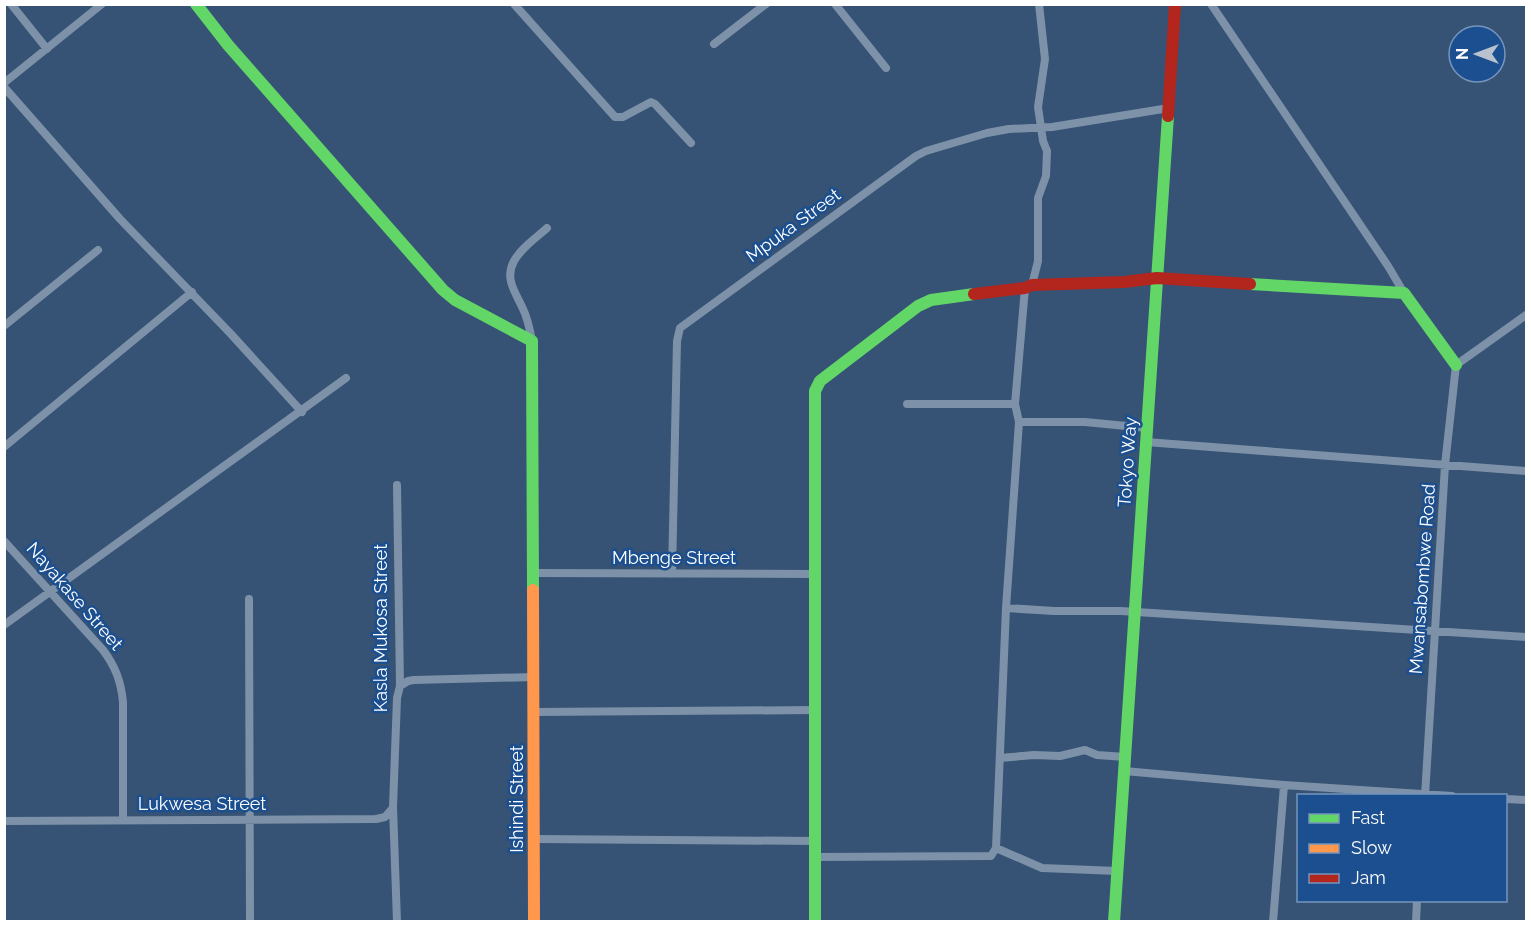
<svg xmlns="http://www.w3.org/2000/svg" width="1531" height="926" viewBox="0 0 1531 926" font-family="Raleway,sans-serif">
	<style>
		.lines { fill: none; stroke-linecap: round; stroke-linejoin: round }
		.street { stroke: #7d92a8; stroke-width: 8 }
		.fast { stroke: #63d668; stroke-width: 12 }
		.slow { stroke: #ff974d; stroke-width: 12 }
		.jam { stroke: #b3261e; stroke-width: 12 }
		.labels { text-anchor: middle; dominant-baseline: central; stroke-width: 5; stroke-linejoin: round; paint-order: stroke }
		.street-label { font-size: 18px; fill: #fff; stroke: #1b4f8f }
	</style>
	<rect width="100%" height="100%" fill="#365274"/>
	<g class="lines">
		<path class="street" d="M11,4L47,49
			M514,4L615,117H623L651,102L655,104L691,143
			M835,4L886,68
			M1211,4L1388,266L1404,293
			M714,44L766,4
			M4,83L102,4
			M4,87L120,219L230,333L302,412
			M1032,285L1038,261V198L1046,176L1047,151L1043,141L1038,107L1045,59L1039,4
			M4,326L98,250
			M532,341C530,330 528,319 523,309C516,293 504,279 514,261C521,248 536,238 547,228
			M907,404H1015
			M1019,422H1085L1147,428
			M1146,442L1526,471
			M4,447L192,292
			M4,541L103,650C115,666 121,681 123,702V819
			M534,573L814,574
			M672,574L677,341L680,328L916,156L926,151L987,133L1009,129L1052,127L1169,108
			M249,599L250,922
			M1006,608L1054,611H1121L1526,637
			M4,625L346,378
			M400,686L408,681L414,680L534,677
			M534,712L816,710
			M1000,758L1034,755L1060,756L1085,750L1097,755L1125,757
			M1124,771L1284,785L1452,796
			M1425,796L1445,465L1456,365L1526,315
			M1506,799L1526,800
			M4,821L376,819L385,817L393,808
			M534,839L816,841
			M996,848L1042,868L1117,871
			M816,857L991,856L996,848L1006,608L1019,422L1015,404L1025,288
			M397,922L393,807L397,698L400,686L397,485
			M1273,922L1284,785
			M1416,922L1417,900"/>
		<path class="fast" d="M196,4L228,45L443,290L455,300L532,341L533,590
			M1250,284L1404,293L1456,365
			M815,922V391L820,381L918,306L931,300L974,294
			M1114,922L1168,116"/>
		<path class="slow" d="M533,590L534,922"/>
		<path class="jam" d="M1168,116L1175,4
			M974,294L1025,288L1032,285L1124,282L1157,278L1250,284"/>
	</g>
	<g class="labels">
		<g class="street-label">
			<text transform="translate(793 225) rotate(-36)">Mpuka Street</text>
			<text transform="translate(1127 462) rotate(-86)">Tokyo Way</text>
			<text x="674" y="557">Mbenge Street</text>
			<text transform="translate(1422 579) rotate(-86)">Mwansabombwe Road</text>
			<text transform="translate(75 596) rotate(49)">Nayakase Street</text>
			<text transform="translate(380 628) rotate(-90)">Kasla Mukosa Street</text>
			<text transform="translate(516 799) rotate(-90)">Ishindi Street</text>
			<text x="202" y="803">Lukwesa Street</text>
		</g>
	</g>
	<rect width="1531" height="926" fill="none" stroke="#ffffff" stroke-width="12"/>
	<rect x="1297" y="794" width="210" height="108" fill="#1b4f8f" stroke="#7695bc" stroke-width="1.5"/>
	<rect x="1309" y="814" width="30" height="9" fill="#63d668" stroke="#7695bc" stroke-width="1.5"/>
	<text x="1351" y="824" font-size="18" fill="#ffffff">Fast</text>
	<rect x="1309" y="844" width="30" height="9" fill="#ff974d" stroke="#7695bc" stroke-width="1.5"/>
	<text x="1351" y="854" font-size="18" fill="#ffffff">Slow</text>
	<rect x="1309" y="874" width="30" height="9" fill="#b3261e" stroke="#7695bc" stroke-width="1.5"/>
	<text x="1351" y="884" font-size="18" fill="#ffffff">Jam</text>
	<g transform="translate(1477 54) rotate(270)"><circle r="28" fill="#1b4f8f" stroke="#7695bc" stroke-width="1.5"/>
	<path d="M0-4.5L10 22L0 15L-10 22Z" fill="#b9c2ce"/>
	<text y="-9" font-size="16" font-weight="bold" text-anchor="middle" fill="#ffffff">N</text>
	</g>
</svg>
